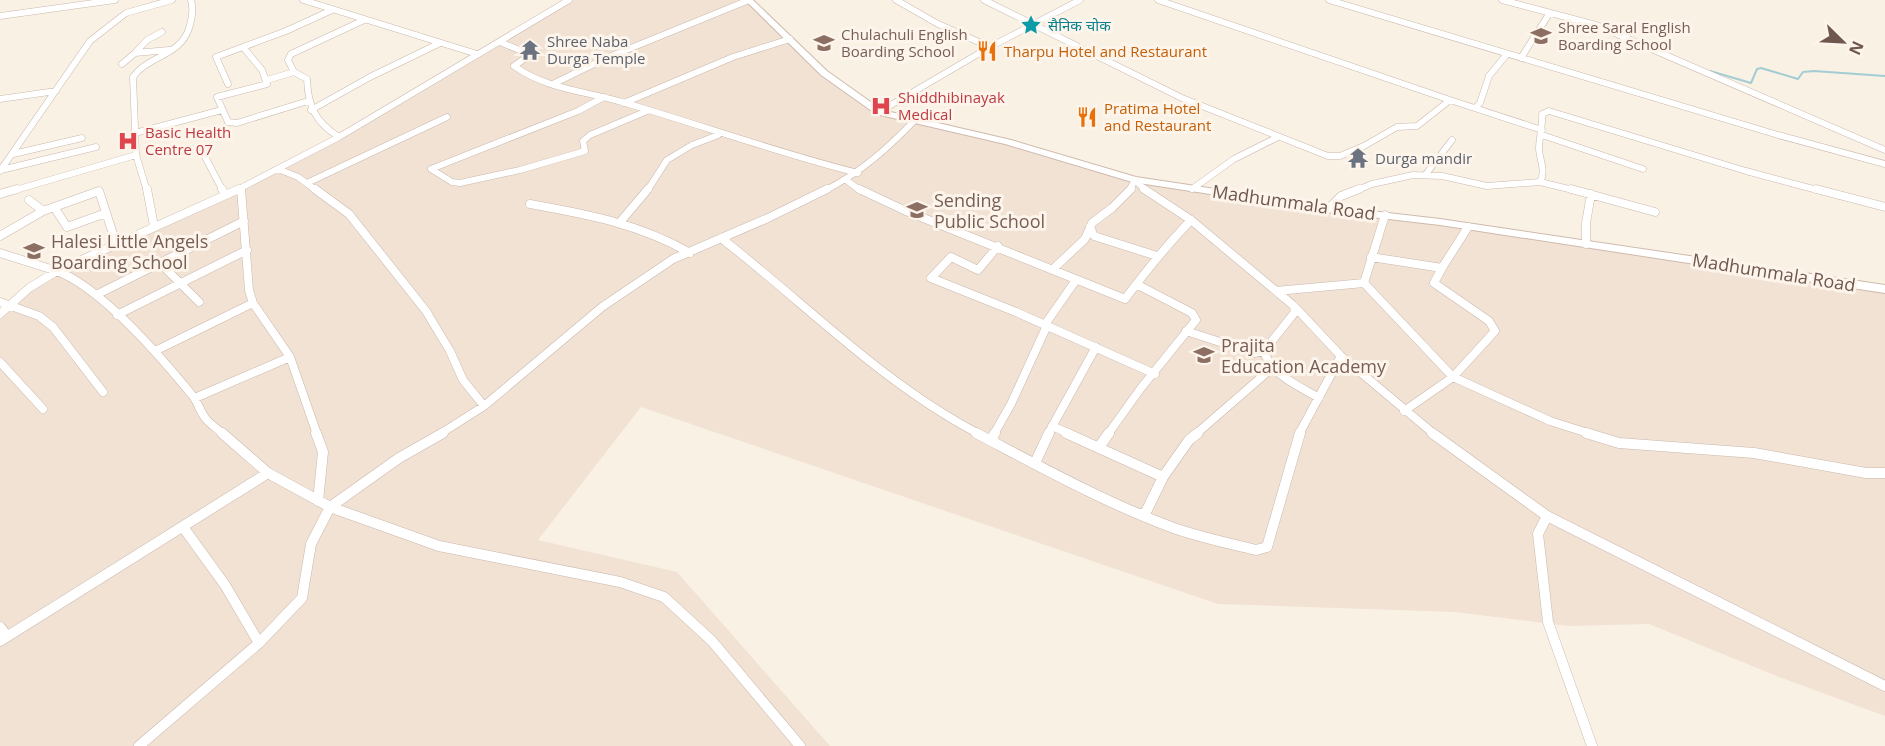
<svg xmlns="http://www.w3.org/2000/svg" width="1885" height="746" viewBox="0 0 1885 746" font-family="'Open Sans','Noto Sans Devanagari',sans-serif">
	<style>
		.residential { fill: #f1e2d4 }
		.lines { fill: none; stroke-linecap: round; stroke-linejoin: round }
		.stream { stroke: #a3cdd2; stroke-width: 2 }
		.street-far2-casing { stroke: #cab8ac; stroke-width: 7 }
		.street-far1-casing { stroke: #cab8ac; stroke-width: 9 }
		.street-casing { stroke: #cab8ac; stroke-width: 11 }
		.secondary-casing { stroke: #cfbaad; stroke-width: 2 }
		.street-far2 { stroke: #fff; stroke-width: 6 }
		.street-far1 { stroke: #fff; stroke-width: 8 }
		.street { stroke: #fff; stroke-width: 10 }
		.secondary { fill: #fff; fill-rule: evenodd }
		.labels { text-anchor: middle; dominant-baseline: central; stroke-width: 6; stroke-linejoin: round; paint-order: stroke }
		.far-culture-label { font-size: 15px; fill: #0d838f; stroke: #fdf5eb; text-anchor: start }
		.far-education-label { font-size: 15px; fill: #785e54; stroke: #fdf5eb; text-anchor: start }
		.far-worship-label { font-size: 15px; fill: #5b616d; stroke: #fdf5eb; text-anchor: start }
		.far-food-label { font-size: 15px; fill: #c56008; stroke: #fdf5eb; text-anchor: start }
		.far-health-label { font-size: 15px; fill: #be3a42; stroke: #fdf5eb; text-anchor: start }
		.education-label { font-size: 18px; fill: #785e54; stroke: #fdf5eb; text-anchor: start }
		.street-label { font-size: 18px; fill: #70574d; stroke: #fdf5eb }
	</style>
	<rect width="100%" height="100%" fill="#faf1e5"/>
	<path class="residential" d="M571,0H748L825,73L877,111L1006,142L1145,182L1885,291V716L1779,677L1649,624L1568,626L1455,612L1218,604L641,407L538,540L677,572L830,746H0V312L20,292L280,167Z"/>
	<g class="lines">
		<path class="stream" d="M1710,71L1751,83L1757,69L1761,68L1798,79L1803,72L1814,71L1885,76"/>
		<g class="street-far2-casing">
			<path id="street-far2" d="M303,0L477,54
				M896,0L938,24L990,47
				M984,0L1182,98L1328,156H1340L1364,146L1397,127L1417,126L1450,100L1542,130
				M1158,0L1450,100
				M1329,0L1778,135L1885,164
				M1502,0L1596,25L1885,150
				M0,16L115,0
				M162,32L147,40L135,53L169,50
				M500,42L524,52L527,57L514,66C546,89 585,91 622,102C701,125 778,153 858,173
				M243,47L262,70L267,84L217,97L228,122L237,123L308,101
				M1521,58L1549,14
				M122,64L135,53
				M267,80L294,72
				M228,84L216,57L286,31L332,10
				M553,84L604,59L749,0
				M604,97L578,111L431,169L452,182L460,183L520,170L585,151L583,141L590,135L647,111
				M0,99L56,91
				M624,103L733,57L790,39
				M1476,107L1480,103L1489,76L1507,54
				M311,110L370,77L440,43
				M879,112L990,47L1080,0
				M135,133L222,110
				M1542,135L1643,169
				M339,137C315,122 308,106 307,79L294,72L288,60L291,54L364,20
				M203,153L223,191
				M13,154L82,138
				M278,169L298,177L317,191
				M1,170L96,147
				M0,171L90,41L126,13L172,0
				M1426,174L1452,140
				M846,180L861,191
				M1540,182L1577,191
				M307,183L447,117
				M241,188V191
				M1192,189L1234,159L1278,137
				M12,191L136,155
				M147,191L136,155L133,77C147,56 181,56 189,28C192,19 194,10 191,0
				M235,191L339,137L569,0
				M647,191L667,160L692,145L718,135
				M824,191C860,173 887,149 914,121
				M1129,191L1135,180L1146,191
				M1355,191L1372,184L1413,175L1442,176L1487,186L1540,182C1546,171 1540,161 1539,149C1539,137 1543,126 1542,114L1549,111L1746,171L1821,191"/>
		</g>
		<g class="street-far1-casing">
			<path id="street-far1" d="M147,189L154,226
				M222,189L225,194
				M241,189L249,290L253,303L290,357L317,434
				M315,189L349,214L426,311L450,351L463,380L484,406
				M859,189L906,211L1125,299C1146,271 1167,245 1191,220
				M1144,189L1191,220L1294,306L1341,356L1434,434
				M1571,189L1655,212
				M1816,189L1885,207
				M0,194L17,189
				M29,200L43,211
				M530,204C586,214 640,224 690,253
				M54,207L67,227L106,213
				M1328,209L1341,196L1359,189
				M1385,215L1364,283L1453,377L1550,421L1591,434
				M621,221L648,189
				M1090,227L1094,236L1157,256
				M0,236L43,211L99,191L116,243
				M721,238C806,304 883,384 979,434
				M1586,244V223L1591,194
				M998,246L978,270L951,257L931,278L1016,312L1155,374
				M0,253L57,271L239,189
				M1371,257L1442,268L1468,227
				M159,262L199,302
				M1053,269L1085,239L1092,223L1112,208L1131,189
				M1276,291L1364,283
				M96,295L244,221
				M0,302L39,316L53,327L103,392
				M0,314L29,288L57,271C103,289 161,357 192,395C198,402 200,412 206,419C211,425 218,429 223,434
				M117,315L247,250
				M1186,331L1254,353L1264,351C1271,375 1299,386 1319,398
				M155,351L253,303
				M1264,351L1295,312L1294,306
				M0,362L43,409
				M195,398L290,357
				M1404,411L1453,377L1495,331L1489,321L1434,283L1442,268
				M1052,426L1070,434
				M440,434L484,406L602,307L673,259L768,218L827,189
				M994,434L1011,404L1045,330L1046,323L1076,280
				M1048,434L1096,347
				M1108,434L1141,388L1196,320L1192,313L1138,285
				M1196,434L1272,368
				M1299,434L1341,356"/>
		</g>
		<g class="street-casing">
			<path id="street" d="M222,433L268,473L330,507L439,546L620,582L664,597L712,641L800,746
				M316,433L323,452L318,501
				M976,433C1039,466 1104,502 1171,527C1198,537 1228,543 1256,550L1267,547L1300,433
				M1066,433L1163,477L1189,440L1198,433
				M1432,433L1547,516L1885,686
				M1586,433L1619,443L1754,453L1866,473H1885
				M991,440L995,433
				M1099,447L1109,433
				M1035,463L1049,433
				M1141,514L1144,516L1163,477
				M1547,516L1538,534L1548,622L1592,746
				M183,527L225,585L259,643
				M0,627L7,636
				M0,641L268,473
				M139,746L259,643L302,598L311,544L330,507L399,458L443,433"/>
		</g>
		<g class="secondary-casing">
			<path id="secondary" d="M745,0H753L827,71L882,110L1011,140L1136,177L1328,206L1440,219L1885,285V293L1440,225L1328,212L1132,182L1005,144L876,114L821,75Z"/>
		</g>
		<use href="#street-far2" class="street-far2"/>
		<use href="#street-far1" class="street-far1"/>
		<use href="#street" class="street"/>
		<use href="#secondary" class="secondary"/>
	</g>
	<defs>
		<g id="sight-bare" transform="scale(1.62)"><path d="M0-6L1.8-2.2L6-1.7L2.9 1.2L3.7 5.4L0 3.3L-3.7 5.4L-2.9 1.2L-6-1.7L-1.8-2.2Z" fill="#0f9aa8" stroke="#fdf5eb" stroke-width="2.5" paint-order="stroke"/></g>
		<g id="school-bare" transform="scale(1.62)"><path d="M0-5L7-2L0 1L-7-2ZM-4 1L0 2.5L4 1V4Q0 6-4 4Z" fill="#8d6e63" stroke="#fdf5eb" stroke-width="2.5" paint-order="stroke"/></g>
		<g id="temple-bare" transform="scale(1.62)"><path d="M0-6L5-2H3V0L6.5 2.5H4V6H1.5V3h-3V6H-4V2.5H-6.5L-3 0V-2H-5Z" fill="#6b7280" stroke="#fdf5eb" stroke-width="2.5" paint-order="stroke"/></g>
		<g id="restaurant-bare" transform="scale(1.62)"><path d="M-5-6h1v4h1v-4h1v4h1v-4h1v5L-1.5 .5V6h-2V.5L-5-1ZM5-6V6H3V1.5H1.5Q1.5-4 5-6Z" fill="#e8710a" stroke="#fdf5eb" stroke-width="2.5" paint-order="stroke"/></g>
		<g id="hospital-bare" transform="scale(1.62)"><path d="M-5-5h3v3.5h4V-5h3V5h-3V1.5h-4V5h-3Z" fill="#e0444e" stroke="#fdf5eb" stroke-width="2.5" paint-order="stroke"/></g>
	</defs>
	<g fill-rule="evenodd">
		<use href="#sight-bare" x="1031" y="25"/>
		<use href="#school-bare" x="1541" y="36"/>
		<use href="#school-bare" x="824" y="43"/>
		<use href="#temple-bare" x="530" y="50"/>
		<use href="#restaurant-bare" x="987" y="51"/>
		<use href="#hospital-bare" x="881" y="106"/>
		<use href="#restaurant-bare" x="1087" y="117"/>
		<use href="#hospital-bare" x="128" y="141"/>
		<use href="#temple-bare" x="1358" y="158"/>
		<use href="#school-bare" x="917" y="210"/>
		<use href="#school-bare" x="34" y="251"/>
		<use href="#school-bare" x="1204" y="355"/>
	</g>
	<g class="labels">
		<g class="far-culture-label">
			<text x="1048" y="25">सैनिक चोक</text>
		</g>
		<g class="far-education-label">
			<text x="1558" y="27">Shree Saral English<tspan x="1558" dy="17">Boarding School</tspan></text>
			<text x="841" y="34">Chulachuli English<tspan x="841" dy="17">Boarding School</tspan></text>
		</g>
		<g class="far-worship-label">
			<text x="547" y="41">Shree Naba<tspan x="547" dy="17">Durga Temple</tspan></text>
			<text x="1375" y="158">Durga mandir</text>
		</g>
		<g class="far-food-label">
			<text x="1004" y="51">Tharpu Hotel and Restaurant</text>
			<text x="1104" y="108">Pratima Hotel<tspan x="1104" dy="17">and Restaurant</tspan></text>
		</g>
		<g class="far-health-label">
			<text x="898" y="97">Shiddhibinayak<tspan x="898" dy="17">Medical</tspan></text>
			<text x="145" y="132">Basic Health<tspan x="145" dy="17">Centre 07</tspan></text>
		</g>
		<g class="education-label">
			<text x="934" y="200">Sending<tspan x="934" dy="21">Public School</tspan></text>
			<text x="51" y="241">Halesi Little Angels<tspan x="51" dy="21">Boarding School</tspan></text>
			<text x="1221" y="345">Prajita<tspan x="1221" dy="21">Education Academy</tspan></text>
		</g>
		<g class="street-label">
			<text transform="translate(1294 202) rotate(8)">Madhummala Road</text>
			<text transform="translate(1774 272) rotate(9)">Madhummala Road</text>
		</g>
	</g>
	<g transform="translate(1843 42) rotate(114)" stroke="#fdf5eb" stroke-width="4.5" paint-order="stroke">
	<path d="M0-4.5L10 22L0 15L-10 22Z" fill="#70574d"/>
	<text y="-9" font-size="16" font-weight="bold" text-anchor="middle" fill="#70574d">N</text>
	</g>
</svg>
